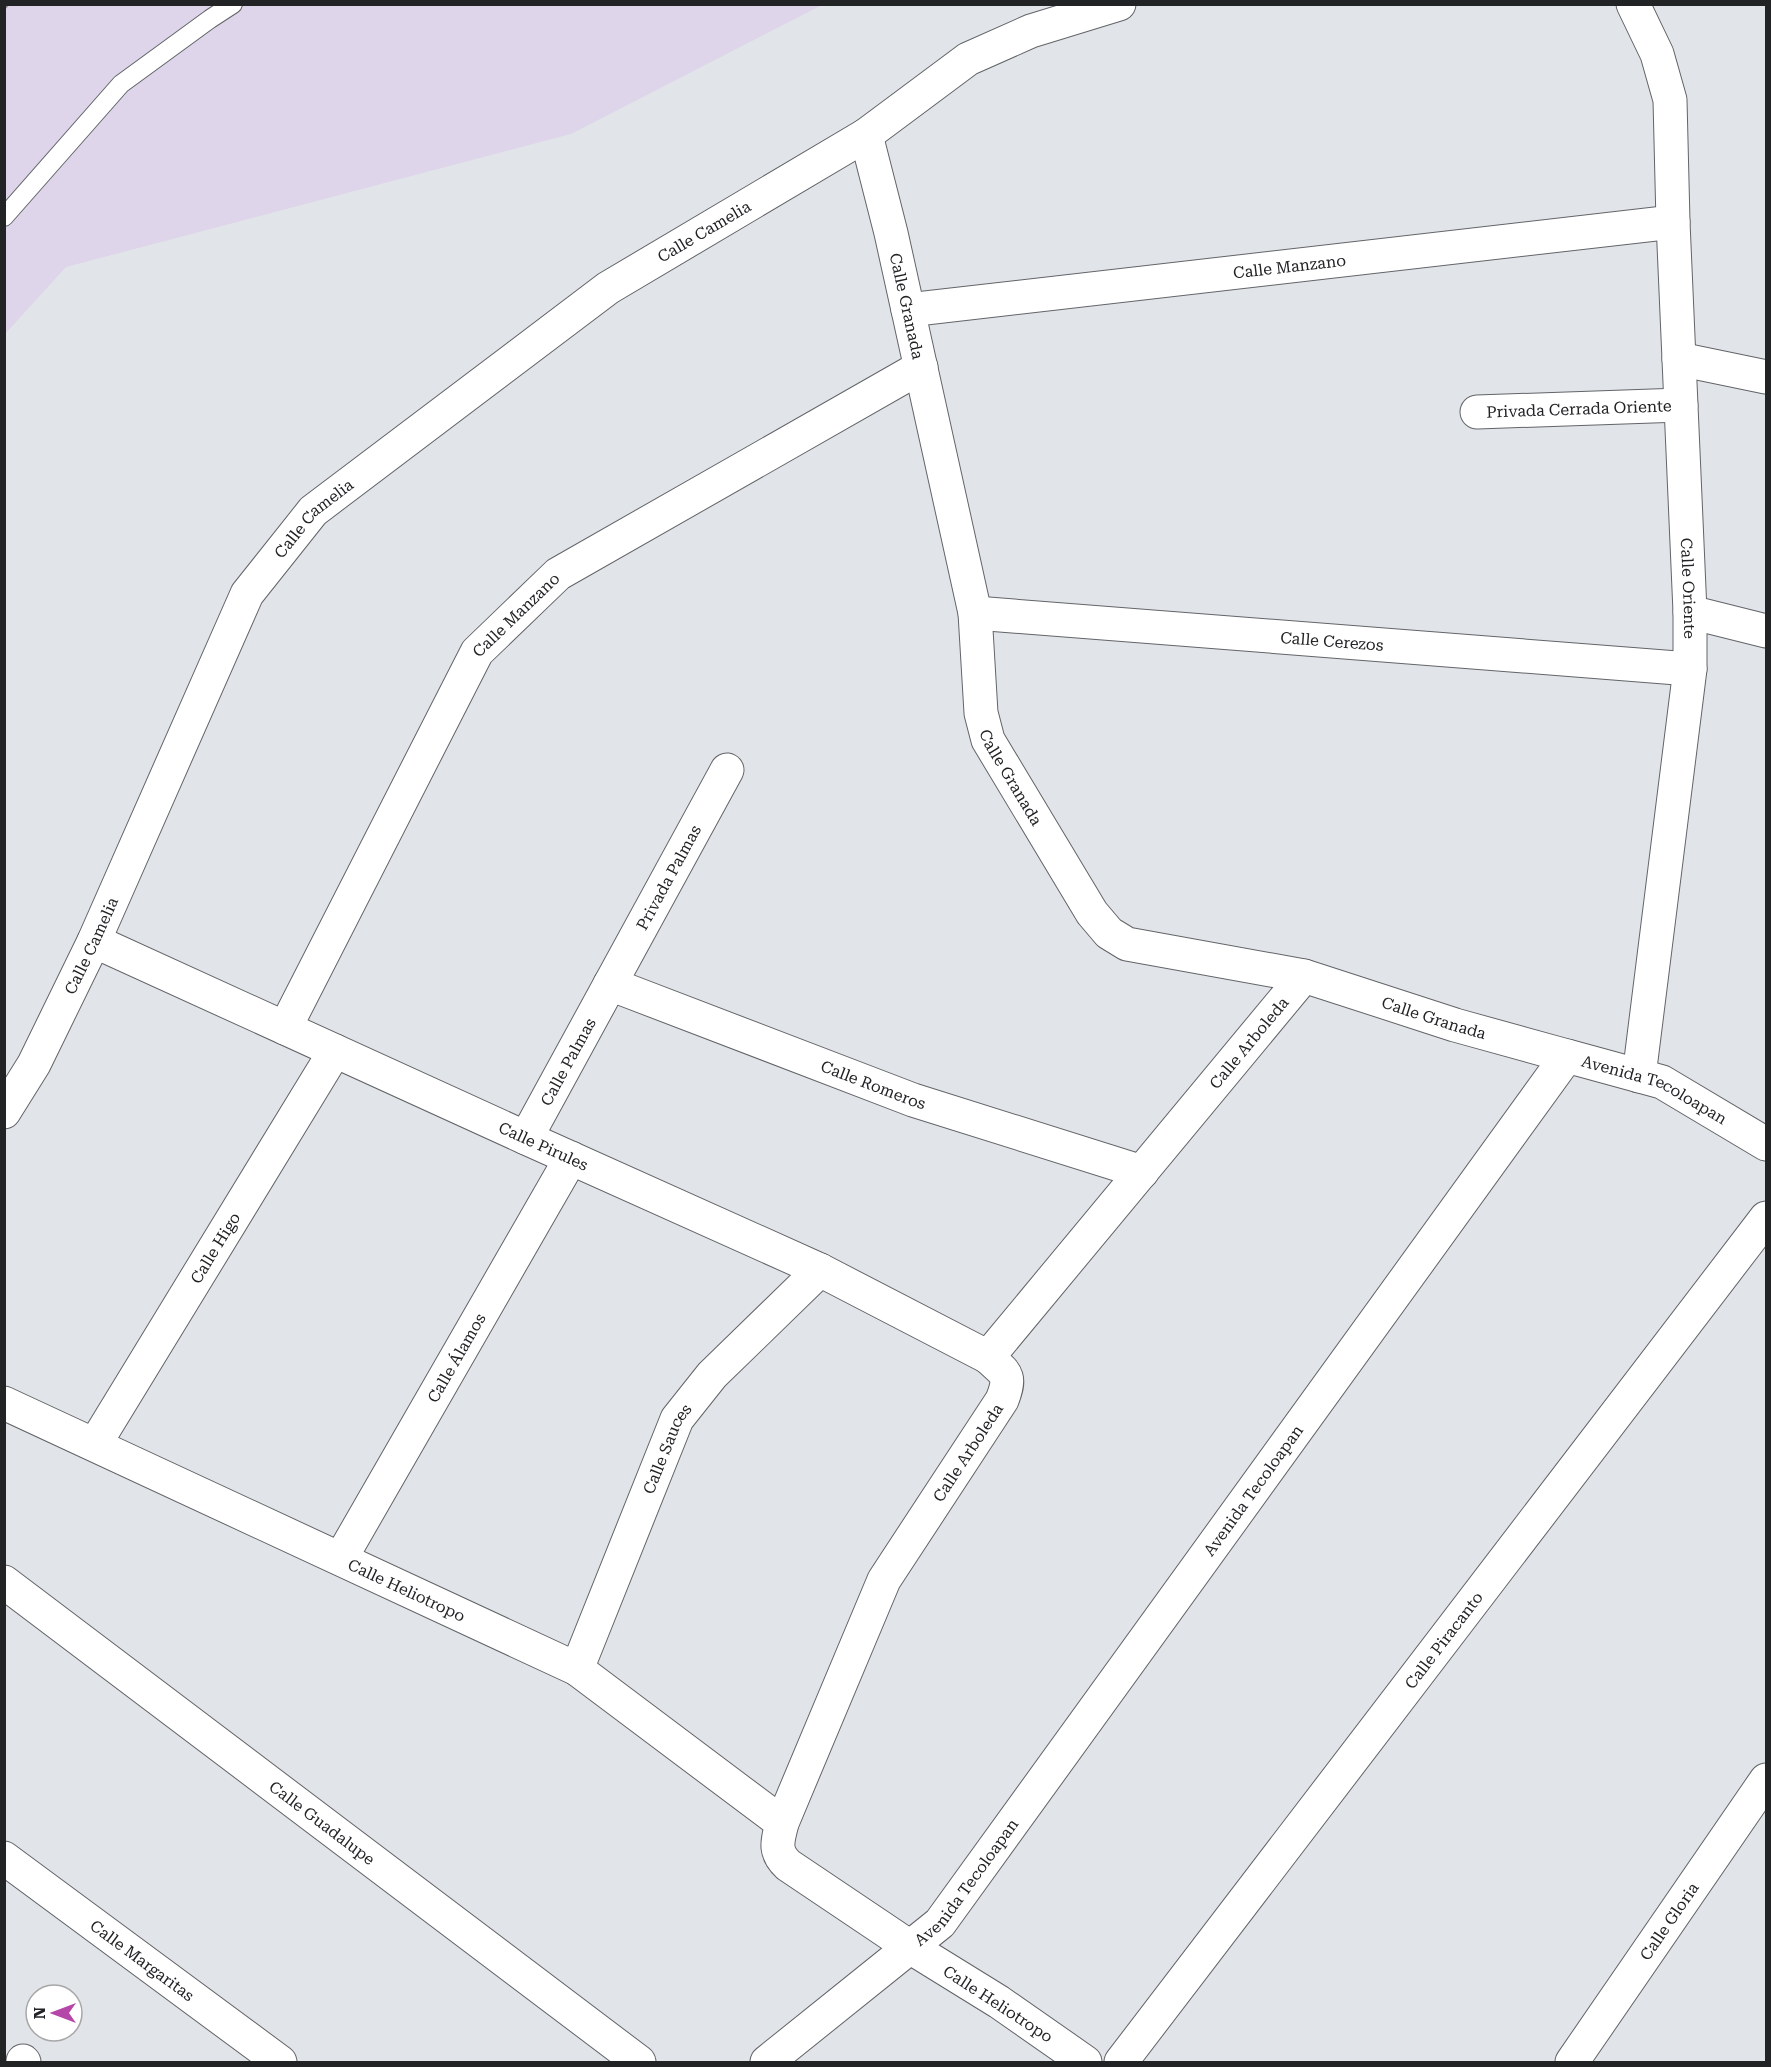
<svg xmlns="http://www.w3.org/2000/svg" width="1771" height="2067" viewBox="0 0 1771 2067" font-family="'Roboto Serif',serif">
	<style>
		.industrial { fill: #ded5ea }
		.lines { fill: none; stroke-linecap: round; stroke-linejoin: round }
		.service-casing { stroke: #626468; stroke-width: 20 }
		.minor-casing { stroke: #626468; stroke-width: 35 }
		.tertiary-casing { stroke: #626468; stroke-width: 35 }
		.service { stroke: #fff; stroke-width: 18 }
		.minor { stroke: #fff; stroke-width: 33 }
		.tertiary { stroke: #fff; stroke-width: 33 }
		.shaded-wall { fill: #8a8684 }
		.labels { text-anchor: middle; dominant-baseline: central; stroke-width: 6; stroke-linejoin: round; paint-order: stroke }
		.street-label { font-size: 16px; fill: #222325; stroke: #fff }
	</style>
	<rect width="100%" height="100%" fill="#e1e4e8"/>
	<path class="industrial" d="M5,5H822L571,134L66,267L5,334Z"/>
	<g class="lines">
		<g class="service-casing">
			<path id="service" d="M4,217L121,84L210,19L233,4"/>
		</g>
		<g class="minor-casing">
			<g id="minor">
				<path id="s1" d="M1633,4L1657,54L1670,100L1673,222L1690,612V669L1639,1076"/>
				<path id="s2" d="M866,135L891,233L975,613L981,713L988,740L1092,913L1109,933L1127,944L1304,976L1455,1025L1567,1056"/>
				<path id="s3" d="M908,310L1673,222"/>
				<path d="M1679,359L1766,377"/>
				<path id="s4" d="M1477,412L1681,405"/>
				<path d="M1690,612L1766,631"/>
				<path id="s5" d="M975,613L1690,669"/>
				<path id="s6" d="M94,941L526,1138L820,1270L988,1357"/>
				<path id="s7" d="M610,984L913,1100L1142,1172"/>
				<path id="s8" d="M285,1028L477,652L558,574L921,367"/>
				<path id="s9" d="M4,1112L34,1064L94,941L247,594L313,511L608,288L866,135L968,59L1031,31L1119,4"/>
				<path id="s10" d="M526,1138L727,770"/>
				<path id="s11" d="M4,1403L577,1669L782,1823"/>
				<path id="s12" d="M95,1444L335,1051"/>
				<path id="s13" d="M341,1558L571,1158"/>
				<path id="s14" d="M4,1582L639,2062"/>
				<path id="s15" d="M577,1669L677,1419L712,1375L820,1270"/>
				<path id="s16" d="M4,1858L280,2062"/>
				<path d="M23,2061L24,2062"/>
				<path id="s17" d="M1085,2062L999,2002L910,1947L788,1865C773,1851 778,1840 782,1823L884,1580L1002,1400C1012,1375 1006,1374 988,1357L1304,976"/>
				<path id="s18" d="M1121,2062L1766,1218"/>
				<path id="s19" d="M1572,2062L1766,1780"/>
			</g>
		</g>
		<g class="tertiary-casing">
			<g id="tertiary">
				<path id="s20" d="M767,2062L940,1923L1567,1056L1662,1082L1766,1144"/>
			</g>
		</g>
		<use href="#service" class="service"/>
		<use href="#minor" class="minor"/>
		<use href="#tertiary" class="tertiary"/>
	</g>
	<path class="shaded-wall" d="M4,4H10L4,11Z"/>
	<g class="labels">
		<g class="street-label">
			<text stroke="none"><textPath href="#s9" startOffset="1160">Calle Camelia</textPath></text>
			<text stroke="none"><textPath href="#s3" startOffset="384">Calle Manzano</textPath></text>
			<text stroke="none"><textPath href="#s2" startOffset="176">Calle Granada</textPath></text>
			<text stroke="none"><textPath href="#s4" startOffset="102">Privada Cerrada Oriente</textPath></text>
			<text stroke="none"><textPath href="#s9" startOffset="674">Calle Camelia</textPath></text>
			<text stroke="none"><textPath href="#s1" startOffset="592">Calle Oriente</textPath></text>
			<text stroke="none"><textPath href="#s8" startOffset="476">Calle Manzano</textPath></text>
			<text stroke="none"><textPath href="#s5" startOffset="358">Calle Cerezos</textPath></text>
			<text stroke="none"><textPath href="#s2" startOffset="662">Calle Granada</textPath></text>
			<text stroke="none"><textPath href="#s10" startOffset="297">Privada Palmas</textPath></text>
			<text stroke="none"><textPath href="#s9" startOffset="188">Calle Camelia</textPath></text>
			<text stroke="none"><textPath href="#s2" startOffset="1184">Calle Granada</textPath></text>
			<text stroke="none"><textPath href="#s17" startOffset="1340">Calle Arboleda</textPath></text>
			<text stroke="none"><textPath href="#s10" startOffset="87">Calle Palmas</textPath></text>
			<text stroke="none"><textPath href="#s7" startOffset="282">Calle Romeros</textPath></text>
			<text stroke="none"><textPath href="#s20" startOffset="1386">Avenida Tecoloapan</textPath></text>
			<text stroke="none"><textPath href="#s6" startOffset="494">Calle Pirules</textPath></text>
			<text stroke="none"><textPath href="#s12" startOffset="230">Calle Higo</textPath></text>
			<text stroke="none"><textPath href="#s13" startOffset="231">Calle Álamos</textPath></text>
			<text stroke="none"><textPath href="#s15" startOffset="238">Calle Sauces</textPath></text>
			<text stroke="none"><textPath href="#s17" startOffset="818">Calle Arboleda</textPath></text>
			<text stroke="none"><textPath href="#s20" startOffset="756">Avenida Tecoloapan</textPath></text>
			<text stroke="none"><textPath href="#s11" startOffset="444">Calle Heliotropo</textPath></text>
			<text stroke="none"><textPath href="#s18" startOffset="531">Calle Piracanto</textPath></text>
			<text stroke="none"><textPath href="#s14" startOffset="399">Calle Guadalupe</textPath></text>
			<text stroke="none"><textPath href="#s20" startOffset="270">Avenida Tecoloapan</textPath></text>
			<text stroke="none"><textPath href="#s19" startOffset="171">Calle Gloria</textPath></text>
			<text stroke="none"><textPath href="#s16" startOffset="172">Calle Margaritas</textPath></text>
			<text transform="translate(998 2004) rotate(33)">Calle Heliotropo</text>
		</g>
	</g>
	<rect width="1771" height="2067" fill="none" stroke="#222325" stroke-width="12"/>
	<g transform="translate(54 2013) rotate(270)"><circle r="28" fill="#ffffff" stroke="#a7a7a8" stroke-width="1.5"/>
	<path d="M0-4.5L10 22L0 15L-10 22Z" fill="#b447a7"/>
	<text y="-9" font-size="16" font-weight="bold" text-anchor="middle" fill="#222325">N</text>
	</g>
</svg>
